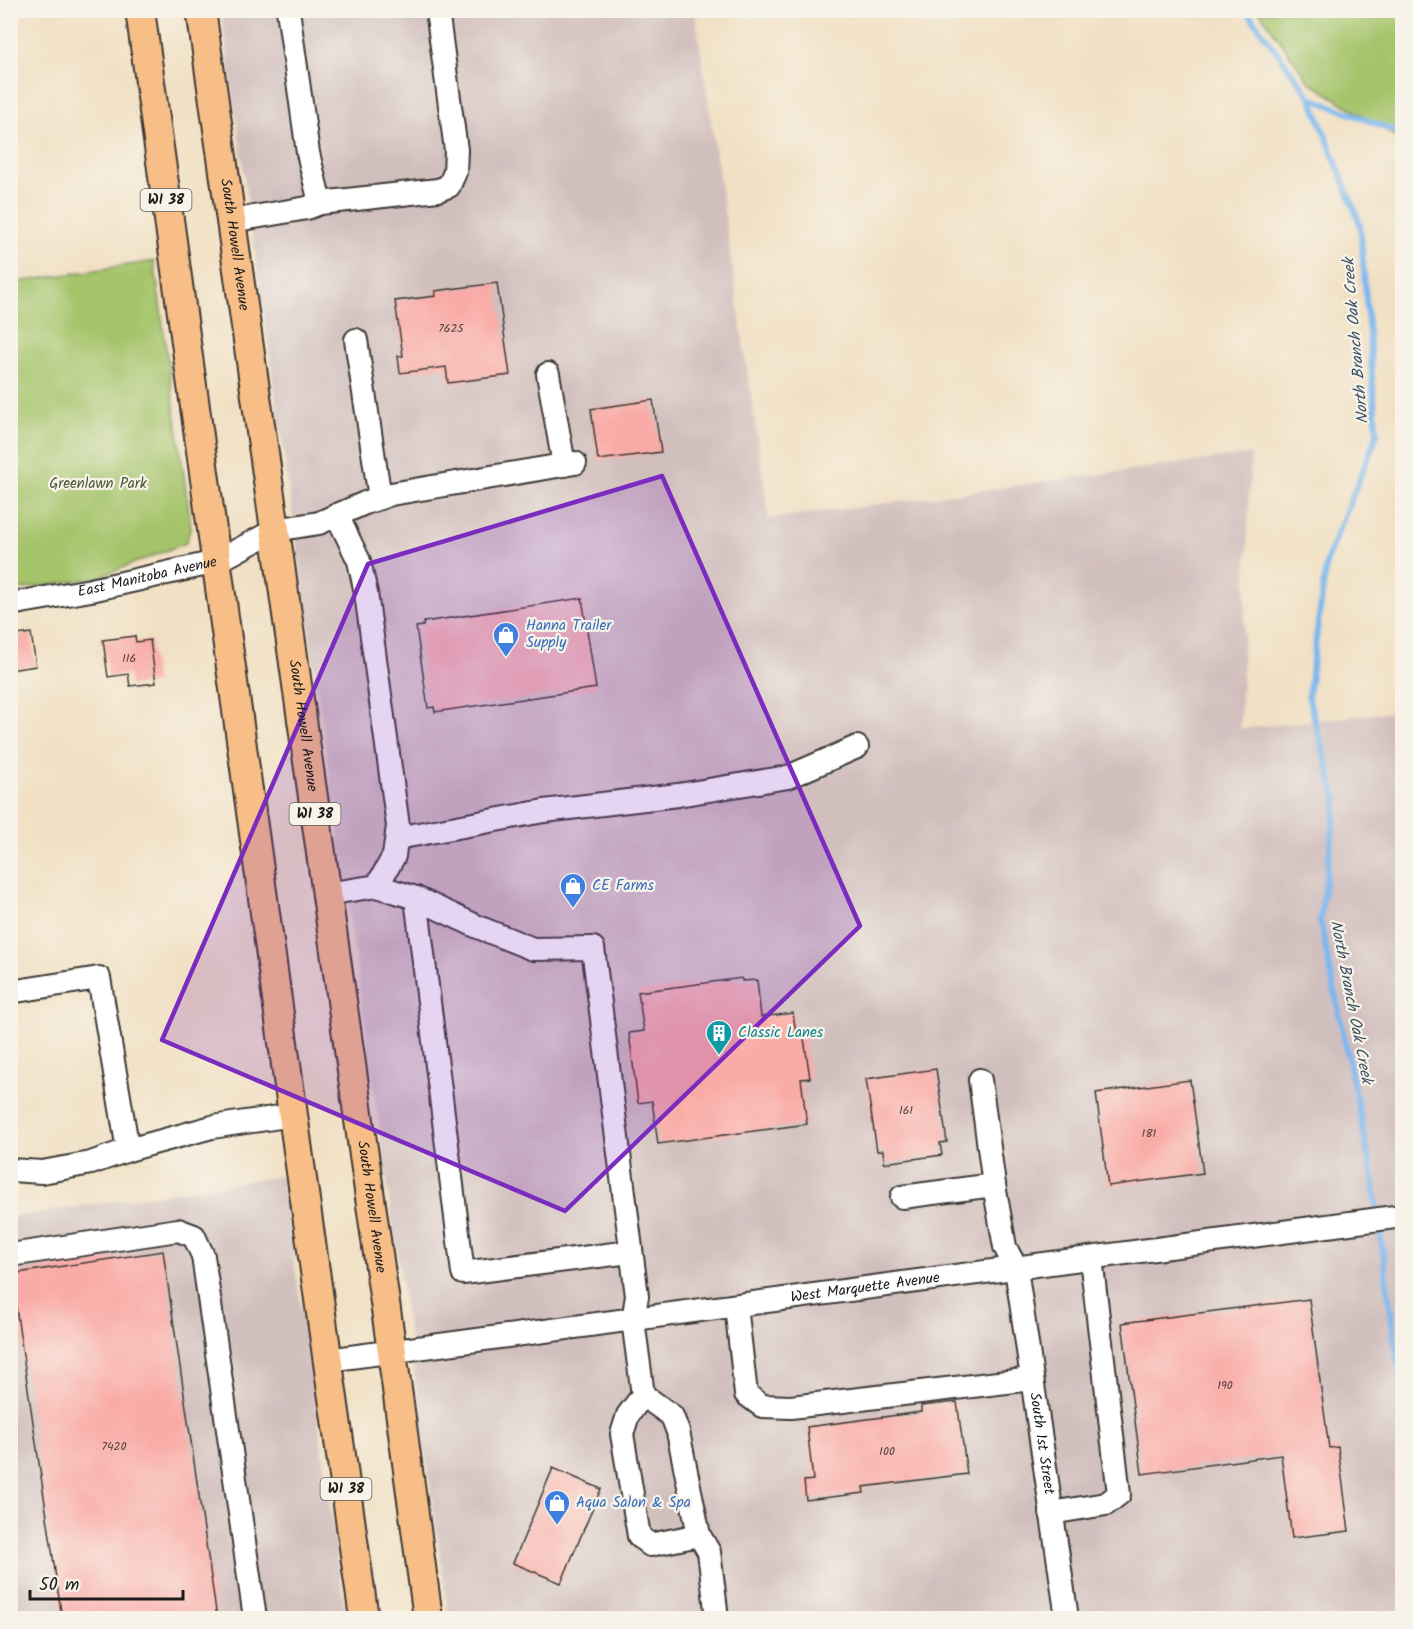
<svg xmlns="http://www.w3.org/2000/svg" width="1413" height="1629" viewBox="0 0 1413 1629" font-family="Kalam,sans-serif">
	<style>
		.industrial { fill: #d1bfbe }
		.green { fill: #a5c46b; stroke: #607044; stroke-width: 1.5 }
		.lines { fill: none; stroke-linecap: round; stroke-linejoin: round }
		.stream { stroke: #7bb7ee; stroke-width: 6 }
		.building { fill: #f9aca7 }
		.minor-casing { stroke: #3c3935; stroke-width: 26 }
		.major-casing { stroke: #3c3935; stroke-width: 32 }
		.minor { stroke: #fff; stroke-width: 22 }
		.major { stroke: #f7be87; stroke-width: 28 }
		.marked { fill: #7b2cbf; fill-opacity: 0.2; stroke: #7b2cbf; stroke-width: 4.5; stroke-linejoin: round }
		.labels { text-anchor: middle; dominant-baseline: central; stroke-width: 4.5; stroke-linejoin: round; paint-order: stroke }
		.number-label { font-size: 12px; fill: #53403f }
		.shield { fill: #f7f3e8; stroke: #5e5c59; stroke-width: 1.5 }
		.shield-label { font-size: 14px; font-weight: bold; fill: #1c1c1c }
		.street-label { font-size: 15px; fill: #1c1c1c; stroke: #f7f3e8 }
		.park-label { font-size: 15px; fill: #4c5738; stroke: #f7f3e8 }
		.shop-label { font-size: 15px; fill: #366cbe; stroke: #f7f3e8; text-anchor: start }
		.culture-label { font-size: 15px; fill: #0d838f; stroke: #f7f3e8; text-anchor: start }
		.water-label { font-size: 16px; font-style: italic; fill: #3d5266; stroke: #f7f3e8 }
	</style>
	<rect width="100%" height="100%" fill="#f7f3e8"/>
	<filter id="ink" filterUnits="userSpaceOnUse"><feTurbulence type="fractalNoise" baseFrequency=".0167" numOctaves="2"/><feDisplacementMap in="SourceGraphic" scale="12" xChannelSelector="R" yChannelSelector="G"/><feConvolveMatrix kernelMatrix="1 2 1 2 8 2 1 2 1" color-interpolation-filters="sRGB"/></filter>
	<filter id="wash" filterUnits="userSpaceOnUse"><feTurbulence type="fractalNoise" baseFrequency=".008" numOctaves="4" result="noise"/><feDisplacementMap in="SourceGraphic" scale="24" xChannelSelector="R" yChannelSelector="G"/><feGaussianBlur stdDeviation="1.35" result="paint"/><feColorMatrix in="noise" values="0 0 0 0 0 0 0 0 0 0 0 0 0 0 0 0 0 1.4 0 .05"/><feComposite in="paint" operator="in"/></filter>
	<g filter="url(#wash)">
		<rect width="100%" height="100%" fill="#f1e0c3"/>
		<path class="industrial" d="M221,11H695L769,519L1251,454L1240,729L1402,711V1618H449Z
			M281,1176L321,1440L346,1618H11V1217Z"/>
		<path class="green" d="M1259,11H1402V141L1309,82Z
			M154,261L191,527L186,543L96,578L11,591V283Z"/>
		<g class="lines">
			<path class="stream" d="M1246,10L1311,98L1360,224L1377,435L1327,559L1308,696L1337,800L1320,920L1373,1180L1402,1394
				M1311,98L1402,134"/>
		</g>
		<g id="blocks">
			<path class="building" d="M497,283L510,375L448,383L446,367L400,373L398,356H403L395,301L436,296L435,291Z
				M653,400L661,452L598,460L591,409Z
				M582,598L596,688L435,712L434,707L428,708L416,627L423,626L424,622Z
				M31,633L36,666L10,670V636Z
				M135,636L136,642L150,640L156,683L130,686L128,674L108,677L103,640Z
				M742,978V981L757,980L761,1017L793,1013L796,1033L803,1032L810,1078L801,1079L807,1124L658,1144L652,1101L638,1103L629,1033L644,1031L638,992Z
				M936,1069L947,1142L940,1143L942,1155L884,1163L883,1150L877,1151L866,1079Z
				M1190,1080L1203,1173L1108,1186L1096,1093Z
				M163,1251L217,1618H62L11,1274Z
				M1309,1299L1329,1448L1338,1447L1349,1531L1292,1538L1281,1455L1142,1474L1122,1323Z
				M957,1402L967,1474L863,1487L864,1493L806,1500L804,1481L813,1480L807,1427L921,1412V1406Z
				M553,1468L601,1489L561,1583L513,1563Z"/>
		</g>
	</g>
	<g filter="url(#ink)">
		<use href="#blocks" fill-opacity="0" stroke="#3c3935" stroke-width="1.5"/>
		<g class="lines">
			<g class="minor-casing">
				<g id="minor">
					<path d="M288,10L308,153L320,203"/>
					<path d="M231,221L307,208L320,203L438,190L449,186L455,172L456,150L437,10"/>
					<path d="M356,340L380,498"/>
					<path d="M548,374L564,465"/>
					<path id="s1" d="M10,604L91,590L216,562L275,530L319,523L365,503L391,494L575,463"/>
					<path d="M397,838L544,811L678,795L788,777L857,747"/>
					<path d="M377,886L416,898L478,927L533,949L593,948L637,1296L633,1320L643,1395L672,1416L678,1432L699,1535L709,1552L717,1618"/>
					<path d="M326,894L377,886L394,856L398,826L366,593L359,561L337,515"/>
					<path d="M416,898L463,1273L630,1252"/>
					<path d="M10,992L99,978L128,1150"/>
					<path id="s2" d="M980,1080L994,1185L1005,1247L1016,1268L1067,1618"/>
					<path d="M10,1170L42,1172L91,1163L128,1150L212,1127L293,1115"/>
					<path d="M902,1197L994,1185"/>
					<path d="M10,1255L178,1230L194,1236L203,1256L255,1618"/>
					<path d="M736,1306L746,1394L762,1406L791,1407L1032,1379"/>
					<path id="s3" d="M328,1360L1402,1216"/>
					<path d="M643,1395L628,1415L622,1434L639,1536L650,1545L699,1535"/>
					<path d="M1051,1513L1106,1504L1119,1494L1091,1258"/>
				</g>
			</g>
			<g class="major-casing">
				<g id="major">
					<path d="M140,10L293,1115L364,1618"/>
					<path id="s4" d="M201,10L392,1352L428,1618"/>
				</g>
			</g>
			<use href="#minor" class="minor"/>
			<use href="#major" class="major"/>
		</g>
	</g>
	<path class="marked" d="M662,476L860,926L565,1211L162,1040L368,564Z"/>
	<defs>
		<g id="shop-pin" transform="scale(1.35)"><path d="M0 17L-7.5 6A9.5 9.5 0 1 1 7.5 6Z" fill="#3f7fe0" stroke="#f7f3e8"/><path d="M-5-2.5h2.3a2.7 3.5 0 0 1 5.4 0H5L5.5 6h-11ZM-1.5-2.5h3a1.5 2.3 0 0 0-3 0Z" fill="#fff"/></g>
		<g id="building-pin" transform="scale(1.35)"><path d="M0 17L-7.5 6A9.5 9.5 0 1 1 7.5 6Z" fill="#0f9aa8" stroke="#f7f3e8"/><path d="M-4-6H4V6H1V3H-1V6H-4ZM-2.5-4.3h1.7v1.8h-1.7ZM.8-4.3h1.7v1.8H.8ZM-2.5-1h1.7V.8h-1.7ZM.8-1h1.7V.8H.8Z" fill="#fff"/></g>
	</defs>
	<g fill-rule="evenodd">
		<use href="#shop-pin" x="506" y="635"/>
		<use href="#shop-pin" x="573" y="886"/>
		<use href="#building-pin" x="719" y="1033"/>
		<use href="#shop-pin" x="557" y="1503"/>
	</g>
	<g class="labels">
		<g class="number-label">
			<text x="451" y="328">7625</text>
			<text x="129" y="658">116</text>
			<text x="906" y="1110">161</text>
			<text x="1149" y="1133">181</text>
			<text x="1225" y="1385">190</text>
			<text x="114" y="1446">7420</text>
			<text x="887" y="1451">100</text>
		</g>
		<g class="shield">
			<rect x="140.5" y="189" width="51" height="22" rx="4.5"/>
			<rect x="289.5" y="803" width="51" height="22" rx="4.5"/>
			<rect x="320.5" y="1478" width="51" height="22" rx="4.5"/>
		</g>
		<g class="shield-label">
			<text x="166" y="200">WI 38</text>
			<text x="315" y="814">WI 38</text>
			<text x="346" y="1489">WI 38</text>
		</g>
		<g class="street-label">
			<text stroke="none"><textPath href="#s4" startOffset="237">South Howell Avenue</textPath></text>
			<text stroke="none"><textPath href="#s1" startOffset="140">East Manitoba Avenue</textPath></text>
			<text stroke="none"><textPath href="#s4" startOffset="723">South Howell Avenue</textPath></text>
			<text stroke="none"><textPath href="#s4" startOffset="1209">South Howell Avenue</textPath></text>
			<text stroke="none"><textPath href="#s3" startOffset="542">West Marquette Avenue</textPath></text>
			<text stroke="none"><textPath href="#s2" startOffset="370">South 1st Street</textPath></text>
		</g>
		<g class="park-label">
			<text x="98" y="484">Greenlawn Park</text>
		</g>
		<g class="shop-label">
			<text x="526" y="626">Hanna Trailer<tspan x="526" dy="17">Supply</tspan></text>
			<text x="592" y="886">CE Farms</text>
			<text x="576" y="1503">Aqua Salon &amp; Spa</text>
		</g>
		<g class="culture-label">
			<text x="738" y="1033">Classic Lanes</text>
		</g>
		<g class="water-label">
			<text transform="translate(1356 341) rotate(-95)">North Branch Oak Creek</text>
			<text transform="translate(1351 1002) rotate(79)">North Branch Oak Creek</text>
		</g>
	</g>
	<rect width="1413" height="1629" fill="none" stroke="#f7f3e8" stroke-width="36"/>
	<path d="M30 1590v9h153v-9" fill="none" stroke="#1c1c1c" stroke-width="3"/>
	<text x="39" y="1590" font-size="18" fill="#1c1c1c" stroke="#f7f3e8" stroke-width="4.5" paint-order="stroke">50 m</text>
</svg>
